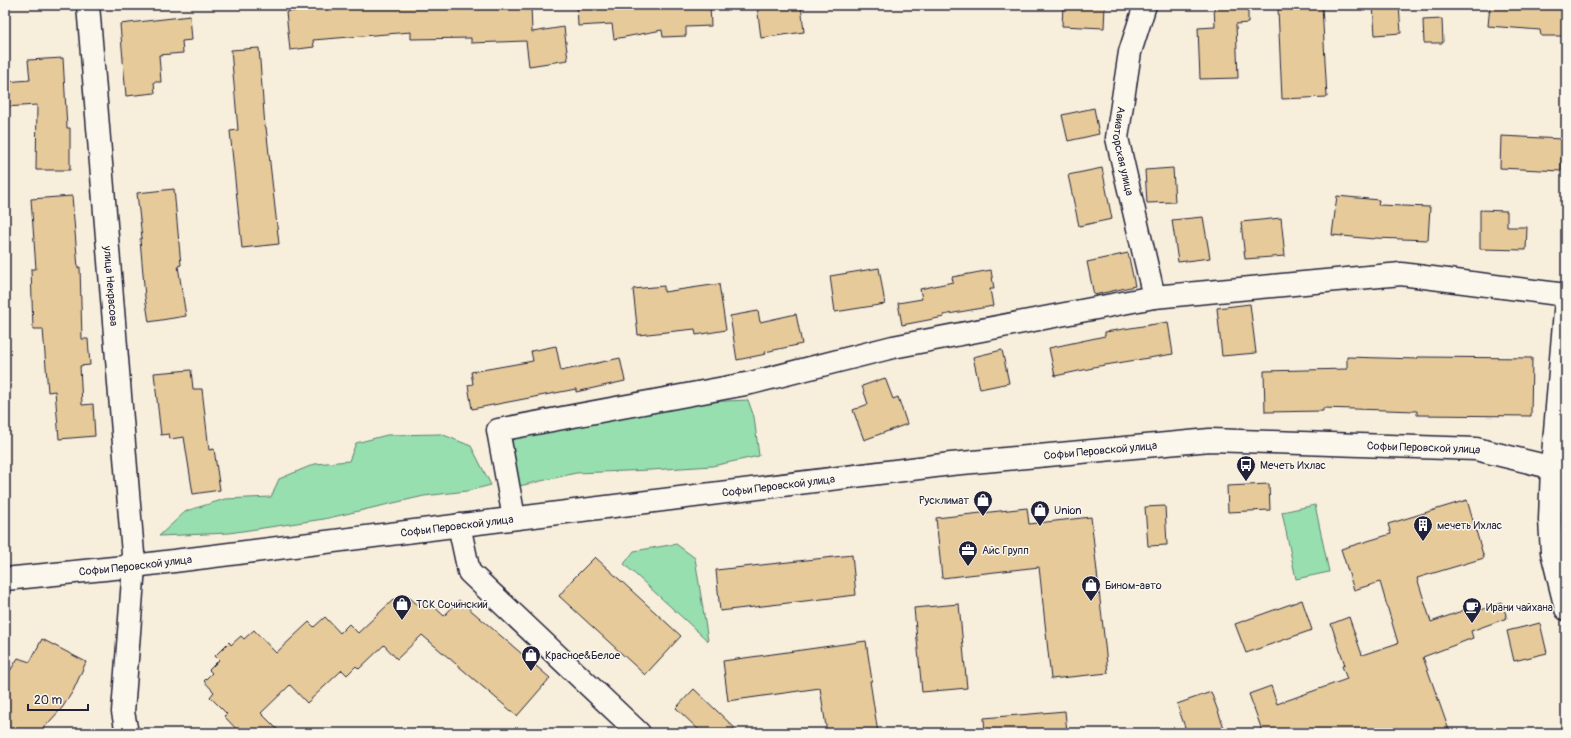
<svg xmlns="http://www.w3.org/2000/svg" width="1571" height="738" viewBox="0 0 1571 738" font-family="Pangolin,sans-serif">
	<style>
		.green { fill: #97dfae; stroke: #5c8074 }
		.building { fill: #e6ca9a; stroke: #22223b }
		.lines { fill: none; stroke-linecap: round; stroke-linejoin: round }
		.minor-casing { stroke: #22223b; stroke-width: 25 }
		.major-casing { stroke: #22223b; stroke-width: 25 }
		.minor { stroke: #fbf7ec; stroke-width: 22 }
		.major { stroke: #fbf7ec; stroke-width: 22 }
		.labels { text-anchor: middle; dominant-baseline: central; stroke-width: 3; stroke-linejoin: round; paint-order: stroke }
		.street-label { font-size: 11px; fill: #22223b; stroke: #fbf7ec }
		.poi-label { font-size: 11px; fill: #22223b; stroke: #fbf7ec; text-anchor: start }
	</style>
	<rect width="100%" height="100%" fill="#f7eedc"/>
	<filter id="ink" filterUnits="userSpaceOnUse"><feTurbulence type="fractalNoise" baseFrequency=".025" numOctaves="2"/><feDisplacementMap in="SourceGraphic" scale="8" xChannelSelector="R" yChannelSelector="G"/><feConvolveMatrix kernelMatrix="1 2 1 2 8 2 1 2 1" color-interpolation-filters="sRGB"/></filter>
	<g filter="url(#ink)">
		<path class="green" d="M748,400L754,417L759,456L712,466L651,470L576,473L515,487L512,440L538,431L684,403Z
			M441,434L471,446L491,485L467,491L424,496L324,519L229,533L159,536L186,511L225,499L271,497L279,479L315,464L349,461L356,443L387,435Z
			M1315,505L1329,572L1296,579L1282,512Z
			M676,544L695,558L708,641L624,564L634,551Z"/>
		<path class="building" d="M351,5H531L532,32L564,27L568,60L529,66L526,41L471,43V38L411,39V32L313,40L314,47L290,50L286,12Z
			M577,5H710L711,26L686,27V36L663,37L662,30L614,39L612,24L578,26Z
			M757,5H801L804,32L761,38Z
			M1063,5H1105L1104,28L1062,26Z
			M1214,5H1248V23L1236,24L1238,78L1200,79L1198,28L1215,27Z
			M1373,5H1399L1401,33L1375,35Z
			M1490,5H1566V36H1541L1540,30L1488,26Z
			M1322,6L1327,97L1282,99L1278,9Z
			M190,16L192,40L182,41L183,53L159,55L161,82H154L155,93L126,96L120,24Z
			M1442,19L1443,43H1424L1423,20Z
			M259,48L265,127H266L279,244L242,248L230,131L238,130L231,50Z
			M63,58L67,128H70V170H36L37,105L5,107V82L30,80L28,60Z
			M1094,108L1099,134L1068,141L1062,115Z
			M1501,136L1562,139L1561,171L1500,168Z
			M1102,168L1112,219L1079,226L1068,175Z
			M1173,168L1175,202L1147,203L1145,170Z
			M174,189L181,265L178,266L186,316L149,322L145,297L140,239L142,238L137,193Z
			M72,196L78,268L80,267L82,339H88L90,365L80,366L82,405L93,404L95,436L59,439L55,391L48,392L43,329H33L31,269H36L31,199Z
			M1337,196L1379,200L1378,205L1430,207L1428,240L1375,238L1374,239L1332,235Z
			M1480,210L1507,211V227H1527L1526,250L1480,249Z
			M1203,217L1210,258L1178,262L1172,220Z
			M1281,218L1285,256L1245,259L1241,222Z
			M1128,253L1135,286L1094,295L1087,262Z
			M879,268L885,304L835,312L830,276Z
			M991,270L994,289H990L993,306L943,315L944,317L902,325L898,303L922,299L920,289L953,282L952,277Z
			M719,284L726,330L696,335L695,329L638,335L633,289L664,286V292Z
			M1250,304L1256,353L1222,356L1217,308Z
			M758,311L760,322L796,314L802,344L765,352L766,354L737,360L730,316Z
			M1168,322L1173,354L1093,367V368L1055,376L1049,348L1105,336V332Z
			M556,346L561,371L620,358L625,381L576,392V389L472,409L468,385L473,384L471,372L533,361L531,351Z
			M1002,350L1009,383L980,389L973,357Z
			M1347,357L1417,359L1418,357L1532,358L1531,416L1417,415V411L1323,408V411L1265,412L1264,371L1347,369Z
			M191,370L193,389H202L209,450L214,449L220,490L193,494L184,437L170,439L169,434L161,435L154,373Z
			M885,378L893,399L898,397L907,424L864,440L853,410L868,404L862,386Z
			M1269,484L1270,510L1228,512L1227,486Z
			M1467,500L1484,558L1417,578L1431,622L1473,607L1475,612L1502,603L1507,618L1471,631L1473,638L1423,657L1450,733H1263L1249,694L1271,686L1277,704L1347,679L1342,666L1345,665L1331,624L1349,617L1362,655L1398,643L1380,582L1354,590L1341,549L1391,534L1388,524Z
			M1165,506L1167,545L1148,546L1145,507Z
			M1027,508L1029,524L1091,517L1108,673L1051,679L1039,567L942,578L936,518Z
			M852,555L856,595L720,611L716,570Z
			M595,557L681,636L645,675L559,596L572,580Z
			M410,598L419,606L426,599L444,616L459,600L550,678L517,716L422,635L397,659L384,645L359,669L356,666L347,675L342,670L307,703L290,685L261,713L281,733H240L224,716L227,714L210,697L214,692L204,681L212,673L209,670L219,660L215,656L229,642L231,645L241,636L244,639L254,630L276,653L309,622L314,627L325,617L340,633L349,624L358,633L394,599Z
			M1302,600L1312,630L1246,653L1235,624Z
			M959,604L967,688L922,692L914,608Z
			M1540,623L1547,653L1514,661L1507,631Z
			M42,639L86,662L73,691L62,708L39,733H5V679L18,658L30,662Z
			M866,641L872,681H870L878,733H827L820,688L728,701L723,661Z
			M694,689L740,733H702L676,708Z
			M1211,692L1226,733H1187L1177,704Z
			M1065,711L1067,733H985L984,718Z"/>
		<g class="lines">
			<g class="minor-casing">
				<g id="minor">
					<path id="s1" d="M88,5L134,566L123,712L127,733"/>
					<path id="s2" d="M1145,5L1130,52L1117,138L1154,297"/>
					<path d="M1566,299L1552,467L1550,520L1552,552L1566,609"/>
					<path d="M514,518L498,430L751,383L893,347L1154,297L1401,274L1566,295"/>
					<path d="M459,525L469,572L639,733"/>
				</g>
			</g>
			<g class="major-casing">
				<g id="major">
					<path id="s3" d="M5,579L134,566L951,464L1210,440L1476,449L1566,471"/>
				</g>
			</g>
			<use href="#minor" class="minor"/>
			<use href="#major" class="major"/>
		</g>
	</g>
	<defs>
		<g id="bus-pin" transform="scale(1)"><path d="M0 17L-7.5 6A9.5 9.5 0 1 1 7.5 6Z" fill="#22223b" stroke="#fbf7ec"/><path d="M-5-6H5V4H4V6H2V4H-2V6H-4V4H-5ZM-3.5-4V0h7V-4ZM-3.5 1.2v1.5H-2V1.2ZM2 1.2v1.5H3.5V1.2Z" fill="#fff"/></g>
		<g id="shop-pin" transform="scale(1)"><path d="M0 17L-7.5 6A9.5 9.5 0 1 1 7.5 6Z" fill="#22223b" stroke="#fbf7ec"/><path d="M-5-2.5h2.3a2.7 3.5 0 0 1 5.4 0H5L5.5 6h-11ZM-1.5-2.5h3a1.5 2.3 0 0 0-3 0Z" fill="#fff"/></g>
		<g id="building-pin" transform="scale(1)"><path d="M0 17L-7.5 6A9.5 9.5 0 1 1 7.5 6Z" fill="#22223b" stroke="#fbf7ec"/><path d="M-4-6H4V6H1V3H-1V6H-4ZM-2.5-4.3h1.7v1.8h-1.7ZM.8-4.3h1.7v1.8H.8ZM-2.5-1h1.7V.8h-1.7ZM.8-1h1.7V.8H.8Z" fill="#fff"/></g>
		<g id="office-pin" transform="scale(1)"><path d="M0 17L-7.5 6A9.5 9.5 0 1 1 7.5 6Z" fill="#22223b" stroke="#fbf7ec"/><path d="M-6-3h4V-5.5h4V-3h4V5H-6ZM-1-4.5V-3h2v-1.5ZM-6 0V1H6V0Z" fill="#fff"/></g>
		<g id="cafe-pin" transform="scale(1)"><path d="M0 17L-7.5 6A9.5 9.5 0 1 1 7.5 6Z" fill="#22223b" stroke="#fbf7ec"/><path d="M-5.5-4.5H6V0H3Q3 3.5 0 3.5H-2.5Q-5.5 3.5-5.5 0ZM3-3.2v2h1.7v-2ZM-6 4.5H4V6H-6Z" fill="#fff"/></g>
	</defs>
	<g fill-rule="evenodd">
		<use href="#bus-pin" x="1246" y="465"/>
		<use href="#shop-pin" x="983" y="500"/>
		<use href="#shop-pin" x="1040" y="510"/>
		<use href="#building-pin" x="1423" y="525"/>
		<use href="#office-pin" x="968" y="550"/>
		<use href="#shop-pin" x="1091" y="585"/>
		<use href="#shop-pin" x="402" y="604"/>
		<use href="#cafe-pin" x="1472" y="607"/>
		<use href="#shop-pin" x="531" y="655"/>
	</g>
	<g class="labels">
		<g class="street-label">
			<text stroke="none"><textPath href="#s2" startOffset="150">Авиаторская улица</textPath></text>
			<text stroke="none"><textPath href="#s1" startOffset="282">улица Некрасова</textPath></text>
			<text stroke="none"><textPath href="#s3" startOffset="1427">Софьи Перовской улица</textPath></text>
			<text stroke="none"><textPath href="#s3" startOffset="1103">Софьи Перовской улица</textPath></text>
			<text stroke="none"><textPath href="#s3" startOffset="779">Софьи Перовской улица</textPath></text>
			<text stroke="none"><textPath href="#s3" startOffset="455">Софьи Перовской улица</textPath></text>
			<text stroke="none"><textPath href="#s3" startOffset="131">Софьи Перовской улица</textPath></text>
		</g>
		<g class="poi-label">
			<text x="1260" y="465">Мечеть Ихлас</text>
			<text x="969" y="500" text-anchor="end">Русклимат</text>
			<text x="1054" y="510">Union</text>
			<text x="1437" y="525">мечеть Ихлас</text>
			<text x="982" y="550">Айс Групп</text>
			<text x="1105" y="585">Бином-авто</text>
			<text x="416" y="604">ТСК Сочинский</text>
			<text x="1486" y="607">Ирани чайхана</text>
			<text x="545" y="655">Красное&amp;Белое</text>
		</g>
	</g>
	<rect width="1571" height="738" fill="none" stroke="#fbf7ec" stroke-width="20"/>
	<rect x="10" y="10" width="1551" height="718" fill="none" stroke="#22223b" stroke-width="1.5" filter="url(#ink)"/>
	<path d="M28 704v6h60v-6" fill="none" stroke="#22223b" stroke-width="2"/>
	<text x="34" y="704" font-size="12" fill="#22223b" stroke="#fbf7ec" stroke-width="3" paint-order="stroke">20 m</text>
</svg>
